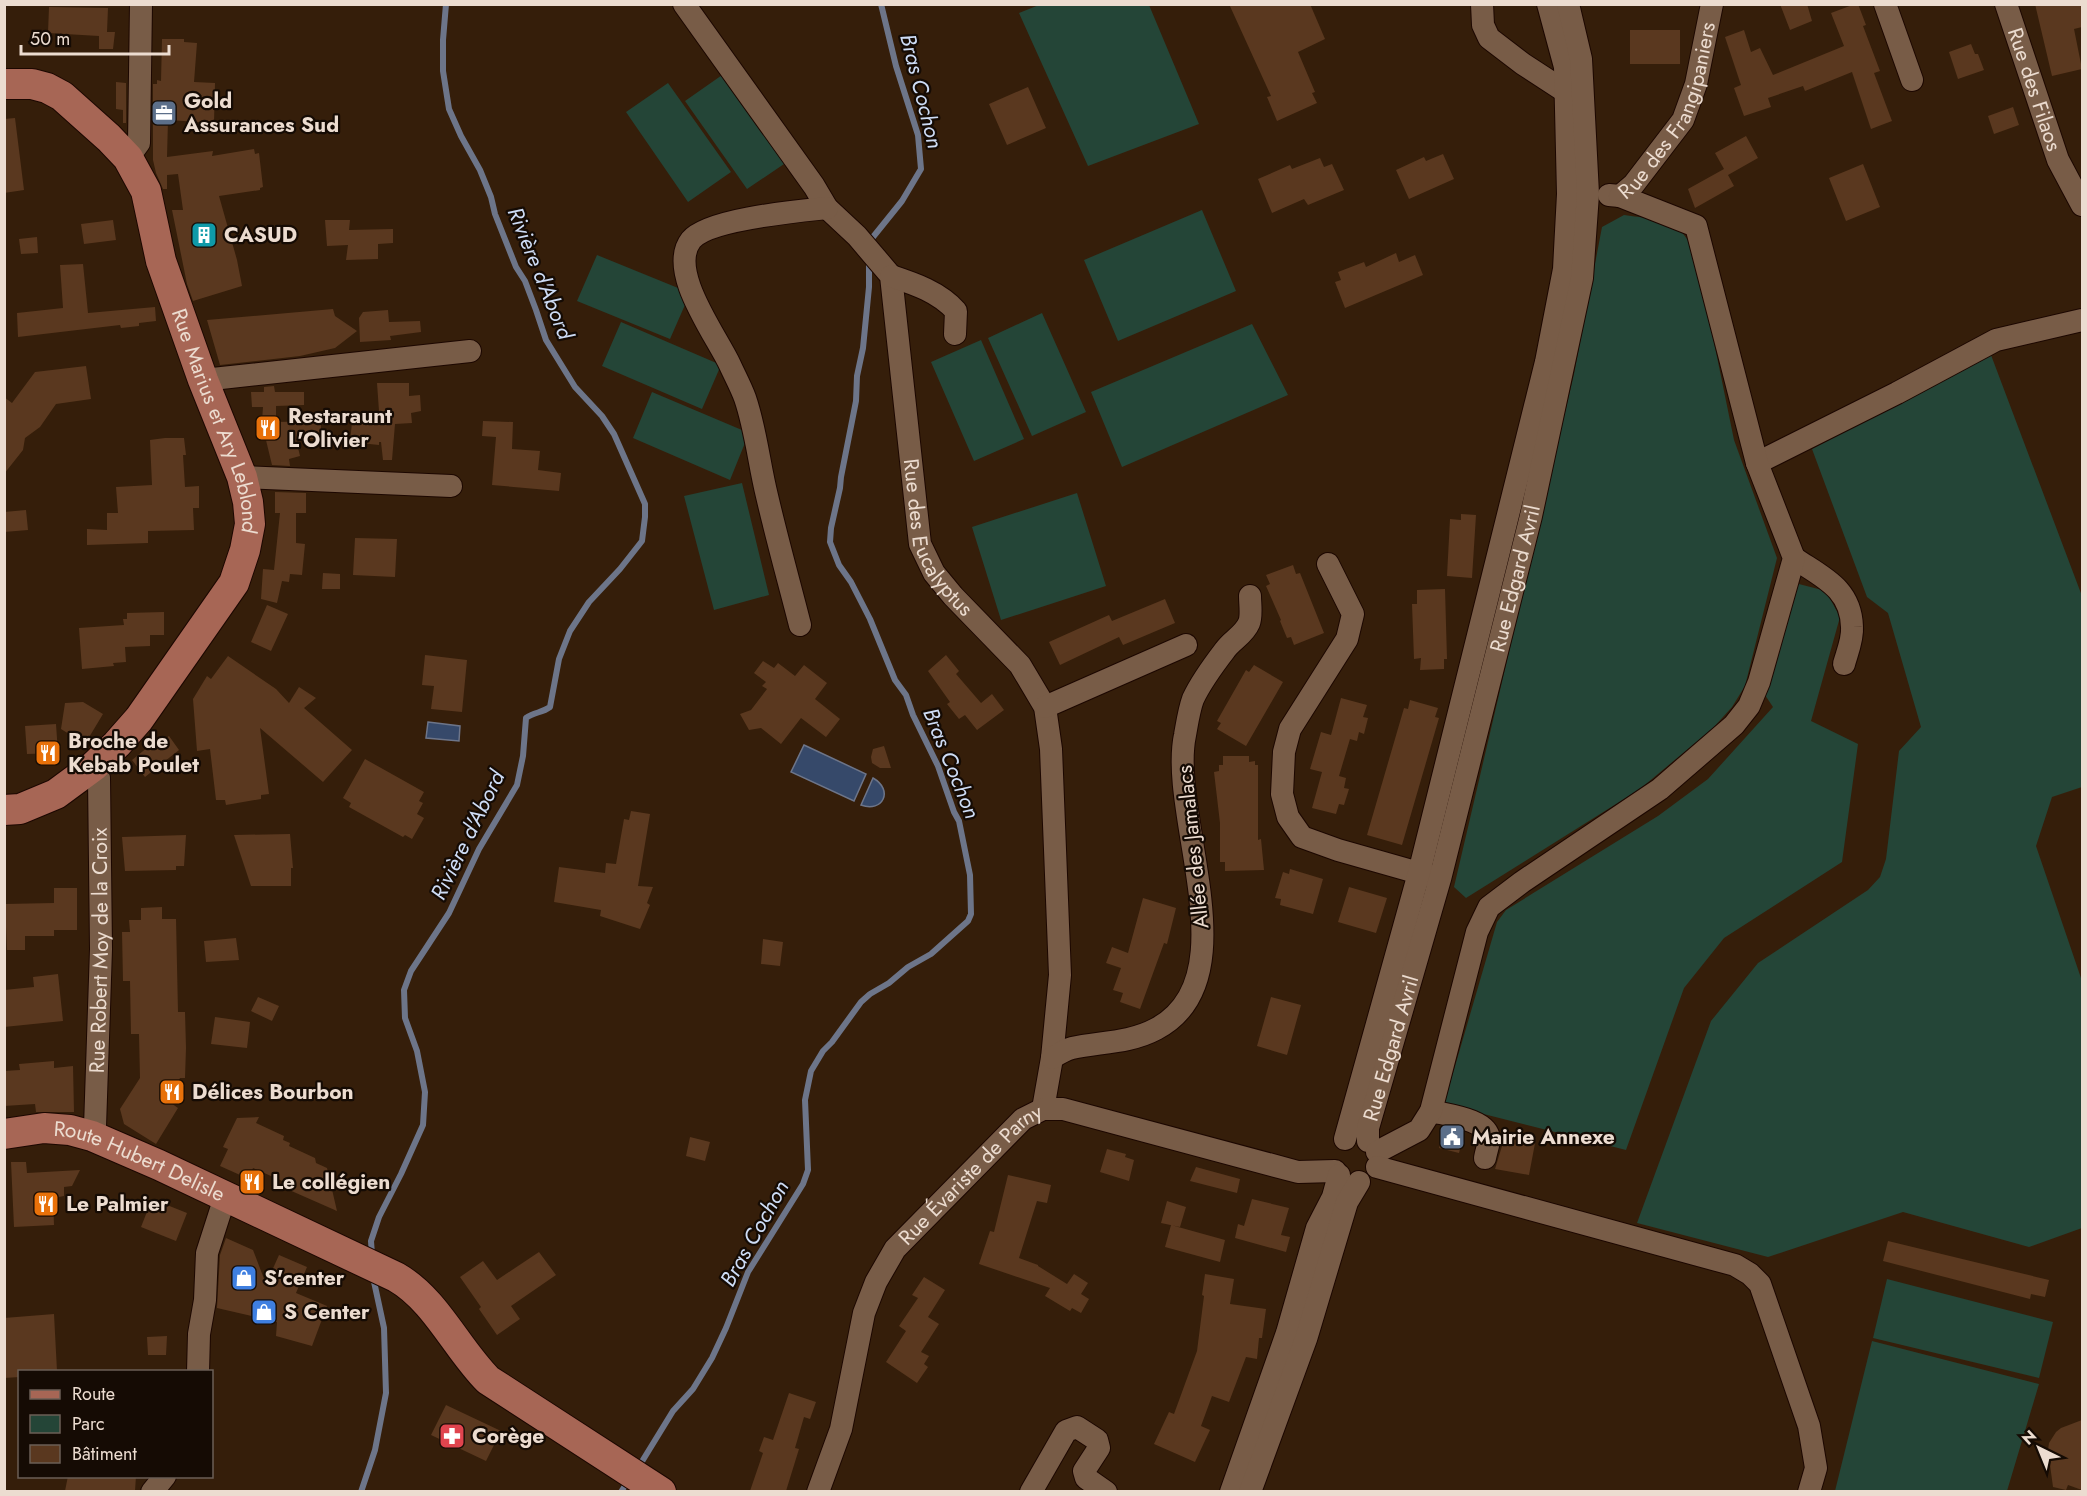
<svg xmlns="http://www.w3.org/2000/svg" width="2087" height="1496" viewBox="0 0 2087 1496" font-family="Jost,sans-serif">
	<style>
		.green { fill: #244537 }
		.water { fill: #36496a; stroke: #6d7589; stroke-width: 1.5 }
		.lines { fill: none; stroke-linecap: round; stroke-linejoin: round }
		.stream { stroke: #6d7589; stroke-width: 6 }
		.building { fill: #5a381f }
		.minor-casing { stroke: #1c0700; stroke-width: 24 }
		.major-casing { stroke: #1c0700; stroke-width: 32 }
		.minor { stroke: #785c47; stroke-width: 22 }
		.major { stroke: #a76655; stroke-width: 30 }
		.labels { text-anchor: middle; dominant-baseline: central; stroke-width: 4.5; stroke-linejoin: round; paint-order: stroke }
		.street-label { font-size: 21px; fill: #ecdcd0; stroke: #150b04 }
		.poi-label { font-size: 21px; font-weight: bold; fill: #ecdcd0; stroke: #150b04; text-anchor: start }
		.water-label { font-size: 22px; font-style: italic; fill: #cedcf5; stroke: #150b04 }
	</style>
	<rect width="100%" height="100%" fill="#351e0a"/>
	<path class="green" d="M1039,5H1149L1199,124L1088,166L1019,13Z
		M725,73L787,162L747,189L685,101Z
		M668,83L731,172L688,202L626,112Z
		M1202,210L1236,291L1118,341L1084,260Z
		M1624,215C1664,221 1676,215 1696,254L1734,440L1777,558L1745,686L1732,707L1713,728L1640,789L1466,898L1454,887L1574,374L1602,227Z
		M597,255L683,290L688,298L670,339L577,301Z
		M1042,313L1086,412L1032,436L988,338Z
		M621,322L721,365L702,409L602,366Z
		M1252,324L1288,395L1122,467L1091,392Z
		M981,340L1024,439L974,461L931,362Z
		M1991,355L2082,596V787L2052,797L2036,846L2082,981V1228L2029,1247L1903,1212L1768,1257L1637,1223L1711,1021L1758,963L1868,890L1880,877L1886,859L1899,751L1921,727L1888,613L1867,597L1812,449Z
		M652,392L749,433L730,480L633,438Z
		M742,483L769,595L714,610L684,496Z
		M1077,493L1106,586L1001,620L972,527Z
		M1795,583L1826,591L1840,617L1811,721L1858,744L1842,862L1724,938L1684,988L1626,1150L1444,1104L1497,922L1506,910L1658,816L1708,779L1773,707L1765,695Z
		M1887,1279L2053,1322L2039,1378L1873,1338Z
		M1872,1341L2039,1384L2007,1491H1835Z"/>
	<path class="water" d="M428,722L460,726L459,741L426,738Z
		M804,745L866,774L854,801L791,772Z
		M873,778C894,790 883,813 861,805Z"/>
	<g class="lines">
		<path class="stream" d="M869,242L902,201L921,169L918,135L896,66L881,4
			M372,1255L371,1241L379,1217L401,1174L423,1125L425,1092L417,1051L405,1018L404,990L411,971L449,913L479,849L517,785L523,756L526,718C534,712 542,713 550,707L559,659L570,631L589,602L620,569L642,541L645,517V504L614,434L602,416L575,387L546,340L536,310L525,281L516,267L495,214L491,197L480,170L461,136L449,109L443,71V40L446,4
			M638,1468L673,1411L693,1389L712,1358L726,1328L748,1272L803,1184L808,1170L805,1100L811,1071L823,1051L832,1042L861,1002L870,994L889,983L908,967L931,954L968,921L971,914L970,875L959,821L954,812L938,766L913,715L906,695L895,680L870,619L851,582L839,565L830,542L831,528L840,488L841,477L856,401L857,376L863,348L869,287V262
			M361,1492L375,1450L386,1393L384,1328L373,1277
			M621,1492L628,1481"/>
	</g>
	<path class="building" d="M1229,4H1310L1325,39L1298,52L1315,92L1312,93L1317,103L1277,121L1267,97L1271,96Z
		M1780,4H1807L1812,21L1790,30Z
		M1855,4H1858L1866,25L1863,26L1880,71L1874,73L1892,121L1871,129L1852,72L1805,91L1803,86L1768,98L1771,107L1744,116L1734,88L1741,85L1725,37L1744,30L1751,52L1760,48L1773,75L1844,46L1831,13Z
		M2035,4H2082V27L2074,29L2082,69L2052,76Z
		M49,7L108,8L107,32H115L113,49H99V36L48,33Z
		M1630,30H1680V64H1630Z
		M162,39H184V42L197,43L194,82L215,83L214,123L168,120L167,157L213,151L212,156L254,149L255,154L259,153L263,187L260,188V190L219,196L237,260L242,286L193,301L187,284L172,210H183L178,174L167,175V189H163L156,173L153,160V84H157V80L161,81Z
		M1971,44L1975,54H1978L1984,70L1958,79L1949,52Z
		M116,82L126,83V123H123V110L116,109Z
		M1028,87L1046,128L1007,145L989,104Z
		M2013,107L2019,125L1994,134L1988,116Z
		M15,118L24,190L4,193V119Z
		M1746,136L1758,158L1728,175L1734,186L1695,208L1688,189L1724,169L1715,153Z
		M1443,154L1454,179L1409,199L1396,170L1424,157L1426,161Z
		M1320,158L1324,167L1332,164L1344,190L1308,205L1304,199L1272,213L1258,179L1290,165L1292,169Z
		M1863,164L1880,207L1846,221L1829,178Z
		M113,220L116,240L84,244L81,224Z
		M325,220H350L349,230L393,229V243L378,244V259L346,260L348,245L327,246Z
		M37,237L38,253L21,254L19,239Z
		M1396,253L1399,262L1415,255L1423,275L1345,308L1335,282L1341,280L1338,272L1364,262L1366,267Z
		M83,264L88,313L155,307L156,321L139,323V326L121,328L120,325L18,337L17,313L63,308L60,265Z
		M333,309L335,316L357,331L335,348L300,356L220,365L207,320Z
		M388,310L389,322L420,321L421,332L390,336L391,340L360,342L359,318L363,312Z
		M86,366L91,399L56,404L40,427L25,438L23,450L4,474V397L12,403L35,372Z
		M377,383H409V396L420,395L421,411L411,413L412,423L395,424L392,460H383L381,442H379V445L350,442L352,422L380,425Z
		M274,386L275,392H304V405L276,406V422L321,421V439H296L300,456L289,459L290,466L272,465L265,436L261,435L263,407H252L251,392H264V387Z
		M483,421L513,422L512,449L540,451L538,470L561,473L559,491L492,485L496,437L482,436Z
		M165,438H184L186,455H183L185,487L199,486V508H193L194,530L148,531V543L87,545V529L107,530V513H118L116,487L152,485L150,440Z
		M275,492L306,493V513H296V543L305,544L302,575L290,574L289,582L282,581L277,603L261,599L263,569L274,570L280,513H275Z
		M26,510L28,530L4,532V512Z
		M1461,514L1476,515L1472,578L1447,576L1450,519L1461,520Z
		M355,538L397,539L395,577L353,575Z
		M1293,565L1296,574L1300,573L1324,633L1294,645L1291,637L1287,638L1280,621L1281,620L1266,586L1270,584L1266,575Z
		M323,573L340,574V589H322Z
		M1445,589L1447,659H1444V669L1420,670L1421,658L1414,659L1412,604H1417V590Z
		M1165,599L1175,623L1123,645L1119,637L1060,665L1049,642L1109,615L1112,621Z
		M267,605L288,614L271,651L251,642Z
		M164,612V635H150V646L125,647L126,662L113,663L114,666L82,669L79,628L124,625L123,619H127V613Z
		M425,655L467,660L462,712L431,709L434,686L422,685Z
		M946,655L959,671L956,674L981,703L992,694L1004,710L977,730L965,715L959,719L947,704L950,702L928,671Z
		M228,656L276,689L289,703L299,687L316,698L304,708L352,750L323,782L260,728L269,794L261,795V799L226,805L225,800H216L210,749L197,751L193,699L207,676L211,679Z
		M763,661L774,668L778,663L795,676L804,665L827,683L815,699L840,719L826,737L801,718L781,744L761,728L749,730L740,714L751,710L767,689L762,686L766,682L754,673Z
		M1254,665L1283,682L1246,746L1217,729L1221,723L1217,721L1246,670L1249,672Z
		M1341,698L1367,705L1363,717L1368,718L1364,734L1359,732L1357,741L1350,739L1339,776L1346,778L1344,788L1349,789L1344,805L1339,804L1336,814L1312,808L1322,772L1310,769L1321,732L1331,735Z
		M1410,700L1438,708L1435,717L1439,718L1402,845L1367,835L1404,708L1408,709Z
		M83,702L103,714L85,744L61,729L65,703Z
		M56,724L58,753L27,754L25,726Z
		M169,736L179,750L145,777L132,760L153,743L156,746Z
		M884,746L891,768H880L872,763L871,757L873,749Z
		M1223,756H1249V762L1255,761V765H1258V840L1261,839L1264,870L1225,871V862H1220V823L1214,772L1219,771V765H1223Z
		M365,759L424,792L419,801L423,803L417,814L424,818L412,839L405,835L403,837L349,807L351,803L343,798Z
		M631,811L650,814L638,886L653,887L647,903L650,905L640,929L600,916L601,910L554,902L559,867L605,873L606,863L616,864L624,819L629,820Z
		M290,834L293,868H291V886H251L234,835Z
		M186,835L184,866H176V870L125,871L122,837Z
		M1290,869L1323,879L1313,914L1280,905L1281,899L1275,898L1283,872L1289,874Z
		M1349,887L1387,898L1376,933L1338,922Z
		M54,888H77V930H54V936H25V950H7L5,904L54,903Z
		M1143,898L1176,908L1167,944L1164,943L1140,1009L1120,1002L1123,993L1113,990L1121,968L1106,963L1112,947L1128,953Z
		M162,907V919H176L178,1012H185L186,1048L185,1078H180L168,1101L178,1108L156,1144L124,1124L120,1109L140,1078L139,1034H131L130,981H123L122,932H130L129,920H141V908Z
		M236,938L239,960L206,962L204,941Z
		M763,939L783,942L780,966L761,964Z
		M58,974L63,1021L4,1027V990L34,987L33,977Z
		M258,997L279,1006L272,1021L251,1011Z
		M1271,997L1301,1005L1287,1055L1257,1046Z
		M215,1017L250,1022L247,1048L211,1044Z
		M54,1061V1068L73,1066L74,1112H36L35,1104L4,1106V1071L20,1070L19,1064Z
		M259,1117L256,1123L284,1136L283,1140L290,1143L289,1146L315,1158L316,1163L327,1168L337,1211L287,1189L289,1184L253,1168L249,1179L220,1166L228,1149L223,1147L237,1118Z
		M1444,1128L1464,1133L1459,1153L1439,1148Z
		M1503,1131L1536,1138L1529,1175L1495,1169L1502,1146Z
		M690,1137L710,1142L705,1161L686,1156Z
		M1107,1149L1126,1154L1125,1157L1134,1160L1129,1181L1100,1172Z
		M11,1162H26L27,1173L80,1170L72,1186L64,1187V1196L53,1198L54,1225L14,1227Z
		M1196,1167L1240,1179L1237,1193L1190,1181Z
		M1008,1175L1051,1185L1047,1203L1037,1201L1019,1258L1038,1265V1266L1067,1284L1074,1274L1088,1283L1081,1294L1089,1299L1081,1313L1072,1308L1070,1311L1045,1296L1050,1288L979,1264L990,1231L994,1232Z
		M152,1199L187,1213L176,1241L141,1227Z
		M1252,1199L1289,1208L1281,1235L1290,1237L1286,1252L1235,1238L1238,1224L1244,1226Z
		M1167,1201L1186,1207L1180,1227L1161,1223Z
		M1171,1225L1225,1240L1220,1262L1165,1247Z
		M226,1238L253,1250L266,1284L279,1255L307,1267L296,1293L327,1306L312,1346L276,1336L277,1322L217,1308L220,1255Z
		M1888,1241L2049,1280L2045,1297L2031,1294L2030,1299L1883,1261Z
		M539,1252L556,1275L511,1306L520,1319L497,1335L479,1309L481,1307L460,1277L483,1261L497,1280Z
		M1205,1274L1234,1279L1230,1304L1266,1309L1262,1338H1259L1257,1359L1246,1357L1229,1402L1212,1396L1201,1426L1210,1430L1195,1462L1154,1444L1169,1412L1174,1414L1197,1351L1204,1296L1202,1295Z
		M924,1277L945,1290L928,1317L939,1324L921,1352L929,1356L924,1364L928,1367L917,1383L886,1362L906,1331L899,1326L918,1298L912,1295Z
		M54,1314L57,1371H20V1377L4,1378V1318Z
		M167,1336L166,1355H148L147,1337Z
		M789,1393L816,1402L810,1419L804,1417L795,1448L799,1449L786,1491H750L763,1453L759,1451L764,1437L773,1440Z
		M446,1405L501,1431L486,1461L431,1435Z
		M2082,1420V1490L2068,1485L2066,1490L2053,1487L2048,1450L2049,1443L2056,1432L2061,1428Z
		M68,1476H136L135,1491H65Z"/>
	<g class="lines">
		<g class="minor-casing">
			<g id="minor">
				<path id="s1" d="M684,4L814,186L827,208L857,236L891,276L920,544L934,573L953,596L1020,665L1045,707L1051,749L1060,975L1052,1058L1043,1109"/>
				<path d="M1482,4L1483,25L1489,38L1523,64L1566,92"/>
				<path d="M1885,4L1912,80"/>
				<path id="s2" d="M2006,4L2058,160L2082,205"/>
				<path d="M128,158L139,143L141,4"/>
				<path id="s3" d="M1609,195L1620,196L1634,184L1683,120L1696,84L1712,4"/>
				<path d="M891,276C915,284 939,292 956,311L955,334"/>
				<path d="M203,380L470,351"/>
				<path d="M1757,463L1897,393L1996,340L2082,320"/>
				<path d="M242,477L451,486"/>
				<path d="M1794,558C1822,577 1851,588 1852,627C1853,639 1847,653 1844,664"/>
				<path d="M1328,564L1353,614L1347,639L1290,729L1284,752L1282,794L1288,817L1302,837L1338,850L1433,877"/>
				<path d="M800,625C789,582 777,539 767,496C759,464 756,430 745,398C741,387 735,376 730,365C716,335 667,271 691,240C708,219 799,211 827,208"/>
				<path d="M1045,707L1186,645"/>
				<path d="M1052,1058C1058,1054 1065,1050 1072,1048C1100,1042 1130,1043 1156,1029C1251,979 1168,816 1185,735C1187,724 1189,710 1193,699C1200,684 1215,663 1225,650C1232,640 1244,635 1249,623C1252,616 1250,604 1250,596"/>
				<path d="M1431,1111C1446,1115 1488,1119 1489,1139C1489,1144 1486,1152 1485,1158"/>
				<path id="s4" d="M92,1136L95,1127L101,949L99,778L94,766"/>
				<path d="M1345,1139L1419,873L1546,362L1564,269L1568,194L1565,67L1548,4"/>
				<path id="s5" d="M1368,1141V1128L1440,879L1531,516L1582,278L1588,194L1581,59L1568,4"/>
				<path d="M1377,1152L1419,1130L1431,1111L1477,932L1489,907L1522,882L1660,789L1734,725L1749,706L1759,682L1794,558L1757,463L1696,226L1620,196"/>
				<path d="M1377,1167L1735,1265L1750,1274L1760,1284L1809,1426L1816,1468L1809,1492"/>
				<path d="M198,1372L199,1334L205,1300L207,1253L225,1197"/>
				<path d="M152,1492L165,1476"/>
				<path id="s6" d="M818,1492L841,1429L864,1313L876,1282L895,1249L1023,1119L1043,1109H1063L1298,1172L1335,1171"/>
				<path d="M1031,1492L1066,1431L1077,1427L1097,1440L1099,1448L1084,1471L1086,1478L1106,1492"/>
				<path d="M1231,1492L1287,1333L1317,1228L1333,1197L1339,1175"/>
				<path d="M1250,1492L1306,1339L1347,1202L1359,1182"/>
			</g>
		</g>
		<g class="major-casing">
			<g id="major">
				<path id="s7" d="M4,84H32L47,88L62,96L109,138L128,158L146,191L161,261L203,380L242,477L248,502L250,524L245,550L234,583L139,719L117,744L94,766L56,794L20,809L4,810"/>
				<path id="s8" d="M4,1134L44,1128L70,1130L92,1136L159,1165L396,1277C436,1300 456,1348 488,1380L661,1492"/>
			</g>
		</g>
		<use href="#minor" class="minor"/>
		<use href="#major" class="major"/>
	</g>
	<defs>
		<g id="office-square" transform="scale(1.35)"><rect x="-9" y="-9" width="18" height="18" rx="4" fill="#5c6f8a" stroke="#150b04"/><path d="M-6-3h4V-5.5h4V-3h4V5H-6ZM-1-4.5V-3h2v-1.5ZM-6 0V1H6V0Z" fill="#fff"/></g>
		<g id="building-square" transform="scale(1.35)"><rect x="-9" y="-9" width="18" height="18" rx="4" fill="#0f9aa8" stroke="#150b04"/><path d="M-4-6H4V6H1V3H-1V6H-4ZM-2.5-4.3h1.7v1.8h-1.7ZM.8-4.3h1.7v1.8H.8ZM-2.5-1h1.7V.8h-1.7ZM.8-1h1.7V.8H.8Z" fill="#fff"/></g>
		<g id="restaurant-square" transform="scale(1.35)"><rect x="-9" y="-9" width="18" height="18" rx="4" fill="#e8710a" stroke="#150b04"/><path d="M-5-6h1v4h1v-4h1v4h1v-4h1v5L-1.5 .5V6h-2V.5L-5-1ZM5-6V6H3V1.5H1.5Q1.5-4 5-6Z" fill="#fff"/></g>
		<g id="civic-square" transform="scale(1.35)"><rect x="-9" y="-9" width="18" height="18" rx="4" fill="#5c6f8a" stroke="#150b04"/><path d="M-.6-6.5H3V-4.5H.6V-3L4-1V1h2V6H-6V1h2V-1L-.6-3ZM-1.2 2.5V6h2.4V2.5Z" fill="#fff"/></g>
		<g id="shop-square" transform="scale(1.35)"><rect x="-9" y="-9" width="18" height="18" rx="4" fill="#3f7fe0" stroke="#150b04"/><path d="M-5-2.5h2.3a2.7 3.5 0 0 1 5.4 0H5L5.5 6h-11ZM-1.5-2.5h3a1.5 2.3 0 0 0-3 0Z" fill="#fff"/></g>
		<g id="pharmacy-square" transform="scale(1.35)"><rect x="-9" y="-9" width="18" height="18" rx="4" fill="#e0444e" stroke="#150b04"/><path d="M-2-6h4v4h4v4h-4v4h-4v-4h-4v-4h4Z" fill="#fff"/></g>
	</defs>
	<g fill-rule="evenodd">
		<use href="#office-square" x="164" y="113"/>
		<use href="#building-square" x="204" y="235"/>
		<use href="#restaurant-square" x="268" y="428"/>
		<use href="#restaurant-square" x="48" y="753"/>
		<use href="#restaurant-square" x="172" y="1092"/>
		<use href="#civic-square" x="1452" y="1137"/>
		<use href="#restaurant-square" x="252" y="1182"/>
		<use href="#restaurant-square" x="46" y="1204"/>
		<use href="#shop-square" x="244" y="1278"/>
		<use href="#shop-square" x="264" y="1312"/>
		<use href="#pharmacy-square" x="452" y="1436"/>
	</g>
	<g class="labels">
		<g class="street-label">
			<text stroke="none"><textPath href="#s2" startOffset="90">Rue des Filaos</textPath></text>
			<text stroke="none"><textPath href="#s3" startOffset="112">Rue des Frangipaniers</textPath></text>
			<text stroke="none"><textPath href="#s7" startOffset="430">Rue Marius et Ary Leblond</textPath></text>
			<text stroke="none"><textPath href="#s1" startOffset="612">Rue des Eucalyptus</textPath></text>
			<text stroke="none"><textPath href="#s5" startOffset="582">Rue Edgard Avril</textPath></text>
			<text transform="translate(1193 847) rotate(-96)">Allée des Jamalacs</text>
			<text stroke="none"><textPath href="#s4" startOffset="186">Rue Robert Moy de la Croix</textPath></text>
			<text stroke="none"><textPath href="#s5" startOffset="96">Rue Edgard Avril</textPath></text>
			<text stroke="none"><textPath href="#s8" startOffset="142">Route Hubert Delisle</textPath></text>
			<text stroke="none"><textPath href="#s6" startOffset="363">Rue Évariste de Parny</textPath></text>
		</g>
		<g class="poi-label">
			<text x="184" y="101">Gold<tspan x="184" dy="24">Assurances Sud</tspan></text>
			<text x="224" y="235">CASUD</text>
			<text x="288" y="416">Restaraunt<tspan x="288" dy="24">L'Olivier</tspan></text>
			<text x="68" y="741">Broche de<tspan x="68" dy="24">Kebab Poulet</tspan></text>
			<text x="192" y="1092">Délices Bourbon</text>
			<text x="1472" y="1137">Mairie Annexe</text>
			<text x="272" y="1182">Le collégien</text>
			<text x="66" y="1204">Le Palmier</text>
			<text x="264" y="1278">S'center</text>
			<text x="284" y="1312">S Center</text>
			<text x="472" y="1436">Corège</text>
		</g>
		<g class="water-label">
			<text transform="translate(922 91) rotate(76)">Bras Cochon</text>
			<text transform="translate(541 273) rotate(68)">Rivière d'Abord</text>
			<text transform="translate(952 763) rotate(68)">Bras Cochon</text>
			<text transform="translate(467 835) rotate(-64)">Rivière d'Abord</text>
			<text transform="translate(754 1233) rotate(-61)">Bras Cochon</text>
		</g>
	</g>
	<rect width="2087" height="1496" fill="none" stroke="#ecdcd0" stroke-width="12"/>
	<rect x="18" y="1370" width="195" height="108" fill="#150b04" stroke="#6b5f56" stroke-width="1.5"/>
	<rect x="30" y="1390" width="30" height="9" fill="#a76655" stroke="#6b5f56" stroke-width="1.5"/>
	<text x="72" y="1400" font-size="18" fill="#ecdcd0">Route</text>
	<rect x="30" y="1415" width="30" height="18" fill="#244537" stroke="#6b5f56" stroke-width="1.5"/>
	<text x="72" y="1430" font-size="18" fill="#ecdcd0">Parc</text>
	<rect x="30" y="1445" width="30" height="18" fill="#5a381f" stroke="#6b5f56" stroke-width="1.5"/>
	<text x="72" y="1460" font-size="18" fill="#ecdcd0">Bâtiment</text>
	<g transform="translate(2039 1448) rotate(317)" stroke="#150b04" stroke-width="4.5" paint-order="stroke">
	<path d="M0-4.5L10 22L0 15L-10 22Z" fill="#ecdcd0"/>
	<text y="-9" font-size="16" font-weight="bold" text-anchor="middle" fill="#ecdcd0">N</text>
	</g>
	<path d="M21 45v9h148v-9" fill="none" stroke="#ecdcd0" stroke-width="3"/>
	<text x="30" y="45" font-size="18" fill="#ecdcd0" stroke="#150b04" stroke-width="4.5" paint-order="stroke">50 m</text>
</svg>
